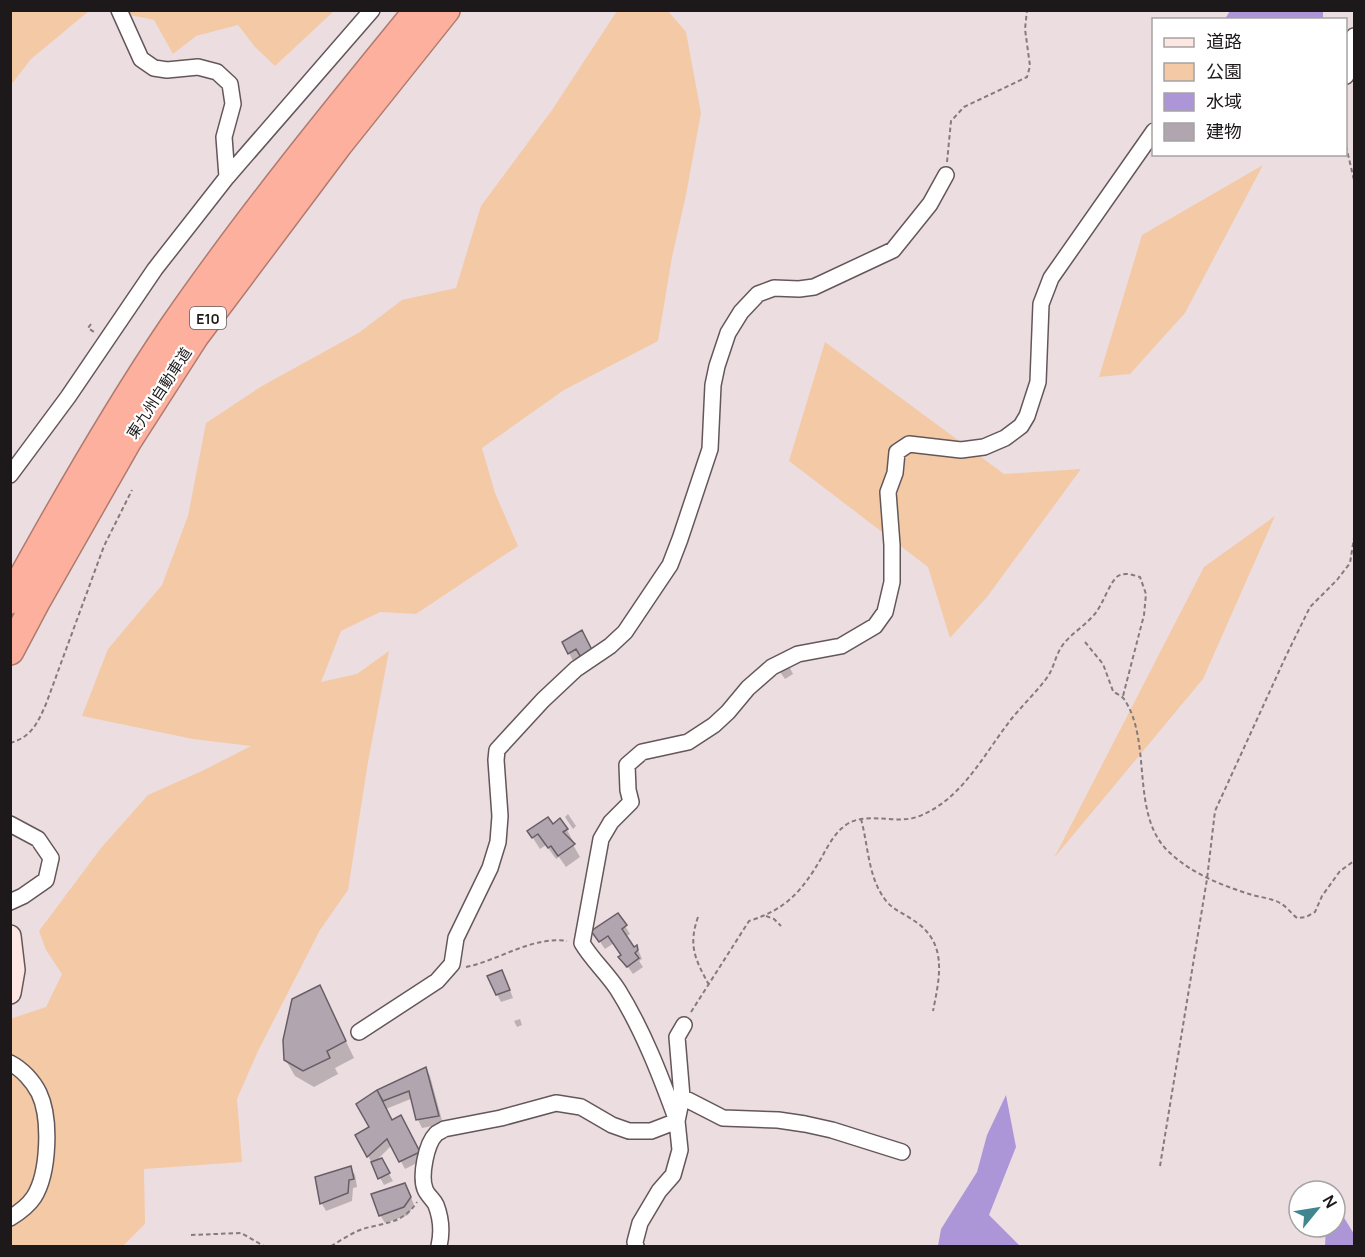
<svg xmlns="http://www.w3.org/2000/svg" width="1365" height="1257" viewBox="0 0 1365 1257" font-family="Manrope,'Noto Sans JP',sans-serif">
	<style>
		.green { fill: #f3caa5 }
		.water { fill: #ad96d8 }
		.shadow { fill: #0003 }
		.building { fill: #b1a6af; stroke: #675d65; stroke-width: 1.5 }
		.lines { fill: none; stroke-linecap: round; stroke-linejoin: round }
		.minor-casing { stroke: #64575a; stroke-width: 18 }
		.secondary-casing { stroke: #64575a; stroke-width: 24 }
		.motorway-casing { stroke: #af7b6f; stroke-width: 30 }
		.path { stroke: #857b7d; stroke-width: 2; stroke-dasharray: 4.5 3; stroke-linecap: butt }
		.minor { stroke: #fff; stroke-width: 15 }
		.secondary { stroke: #fee7e2; stroke-width: 21 }
		.motorway { stroke: #fdb09e; stroke-width: 27 }
		.labels { text-anchor: middle; dominant-baseline: central; stroke-width: 4.5; stroke-linejoin: round; paint-order: stroke }
		.shield { fill: #fff; stroke: #615d5e; stroke-width: 1.5 }
		.shield-label { font-size: 14px; font-weight: bold; fill: #1d1819 }
		.street-label { font-size: 15px; fill: #1d1819; stroke: #fff }
	</style>
	<rect width="100%" height="100%" fill="#ecdde1"/>
	<path class="green" d="M11,10H89V11L31,59L11,85Z
		M111,11H334L275,66L255,47L238,25L196,36L173,54L154,20Z
		M617,11H668L686,32L701,113L686,195L672,257L658,341L564,390L482,448L495,493L518,546L416,614L380,612L341,631L321,682L357,674L389,651L368,762L348,890L320,930L258,1051L237,1099L242,1162L144,1169L145,1224L123,1246H11L10,1019L46,1007L62,974L46,950L39,931L101,848L148,795L202,771L251,746L193,739L82,716L108,649L162,585L188,516L206,423L262,386L360,332L402,300L456,288L481,206L552,110Z
		M1263,165L1185,313L1130,374L1099,377L1142,235Z
		M825,342L1004,474L1081,469L987,597L950,638L928,567L789,461Z
		M1275,516L1203,679L1054,858L1204,567Z"/>
	<path class="water" d="M1230,11H1323V19H1225Z
		M1006,1095L1016,1147L989,1215L1020,1246H938L941,1229L977,1172L987,1135Z
		M1335,1203L1354,1234V1246H1325L1326,1227H1335Z"/>
	<path class="shadow" d="M581,632V656L573,661L569,653Z
		M788,664L793,674L785,679L778,669Z
		M568,814L576,826L573,829L565,817Z
		M553,826L567,830L573,841L572,843L580,857L566,867L559,857L556,859L546,845L540,849L529,832Z
		M625,926L630,934L625,937L633,949L637,947L642,959L639,961L643,967L633,974L628,967L626,968L624,965L620,958L623,956L614,943L605,949L598,939Z
		M506,980L513,998L501,1002L497,994Z
		M328,1004L354,1058L335,1068L338,1074L314,1087L295,1076L285,1059Z
		M520,1019L522,1025L517,1027L514,1021Z
		M426,1069L430,1076L443,1124L422,1128L418,1120L413,1098L386,1109L392,1121L401,1117L423,1160L405,1169L392,1145L374,1163L381,1160L393,1181L384,1185L357,1136L371,1127L358,1104L378,1091Z
		M350,1168L355,1175L357,1187L353,1188L352,1201L326,1211L322,1204L317,1178Z
		M409,1192L414,1205L408,1215L385,1223L380,1215Z"/>
	<path class="building" d="M582,630L593,652L582,659L576,649L568,654L562,642Z
		M548,817L553,824L560,818L568,829L563,832L575,844L558,856L551,846L548,848L538,834L532,838L527,831Z
		M618,913L627,925L622,929L634,947L637,945L638,950L635,953L639,958L627,967L618,957L621,955L608,936L599,942L591,931Z
		M502,970L510,990L496,995L487,976Z
		M320,985L346,1041L327,1051L330,1058L303,1071L284,1060L283,1040L292,999Z
		M426,1067L439,1116L416,1120L409,1091L383,1101L377,1090Z
		M377,1090L392,1120L401,1115L420,1152L399,1162L387,1139L367,1157L355,1135L369,1127L356,1104Z
		M382,1158L390,1173L378,1179L371,1162Z
		M351,1166L354,1179L349,1180L348,1193L320,1204L315,1177Z
		M405,1183L411,1197L404,1207L379,1216L371,1194Z"/>
	<g class="lines">
		<g class="minor-casing">
			<path id="minor" d="M119,10L141,59L154,68L167,70L198,67L217,72L230,84L233,104L224,137L227,177
				M1346,76L1354,36
				M10,475L68,397L155,269L227,177L372,10
				M10,824L38,839L51,858L46,880L23,896L10,902
				M359,1032L437,981L452,964L456,938L490,868L498,842L500,816L496,760L497,750L543,700L576,669L610,646L625,632L670,565L680,539L710,449L713,385L717,366L728,333L741,312L758,294L774,288L799,289L814,287L893,250L930,204L946,175
				M10,1063C22,1069 33,1081 39,1093C51,1118 49,1173 34,1197C28,1206 20,1212 10,1218
				M682,1097L723,1118L778,1120L805,1124L832,1130L902,1152
				M439,1246C442,1233 441,1218 436,1205C433,1199 427,1195 425,1189C420,1176 426,1144 436,1134C438,1132 442,1131 444,1129L501,1118L556,1103L581,1107L612,1125L629,1131H651L677,1121C661,1077 643,1030 618,990C607,973 592,960 582,943L601,839L611,822L631,802L628,790L627,765L642,752L688,742L714,725L728,712L748,688L772,667L798,654L841,646L875,626L885,612L892,582V545L888,492L895,473L897,452L909,444L961,450L984,447L1005,438L1021,426L1027,416L1038,382L1041,304L1051,278L1154,131
				M636,1246L635,1242L640,1223L659,1191L673,1175L680,1150L677,1121L682,1097L677,1037L684,1025"/>
		</g>
		<g class="secondary-casing">
			<path id="secondary" d="M10,936L14,970L10,993"/>
		</g>
		<g class="motorway-casing">
			<path id="motorway" d="M10,600C61,507 114,414 173,327C249,217 333,114 418,10
				M10,651L37,600L127,442L195,336L339,144L446,10"/>
		</g>
		<path class="path" d="M1346,146L1354,180
			M947,162L951,121L964,107L1027,77L1030,66L1025,29L1027,10
			M91,324L88,328L94,332
			M1085,642L1103,664L1113,691C1116,694 1121,695 1124,699C1152,740 1131,810 1165,848C1188,872 1218,884 1249,894C1258,897 1271,898 1280,903C1286,906 1291,913 1297,918L1306,917L1315,912L1322,896L1340,871L1354,861
			M10,743C32,737 38,722 46,704L104,546L132,490
			M861,819C868,844 868,876 884,898C891,909 903,913 913,920C948,942 940,976 933,1011
			M766,916L774,919L781,926
			M698,917C688,946 695,959 709,985
			M466,967C500,960 532,936 567,941
			M691,1012L749,921C787,909 802,891 822,857C827,847 834,835 842,828C863,809 892,825 917,817C963,800 984,753 1013,717C1024,704 1036,692 1046,679C1054,669 1055,656 1062,646C1070,634 1088,624 1097,611C1103,603 1111,580 1118,576C1125,572 1133,575 1140,577L1146,594L1144,615L1123,696
			M1160,1166L1207,879L1215,811L1286,656L1310,607L1337,580L1350,563L1354,538
			M191,1235L241,1233L264,1246
			M331,1246C340,1241 350,1234 360,1230C382,1222 401,1226 417,1202"/>
		<use href="#minor" class="minor"/>
		<use href="#secondary" class="secondary"/>
		<use href="#motorway" class="motorway"/>
	</g>
	<g class="labels">
		<rect class="shield" x="190" y="307" width="36" height="22" rx="4.5"/>
		<g class="shield-label">
			<text x="208" y="318">E10</text>
		</g>
		<g class="street-label">
			<text transform="translate(159 393) rotate(-57)">東九州自動車道</text>
		</g>
	</g>
	<rect width="1365" height="1257" fill="none" stroke="#1d1819" stroke-width="24"/>
	<rect x="1152" y="18" width="195" height="138" fill="#ffffff" stroke="#a5a3a3" stroke-width="1.5"/>
	<rect x="1164" y="38" width="30" height="9" fill="#fee7e2" stroke="#a5a3a3" stroke-width="1.5"/>
	<text x="1206" y="48" font-size="18" fill="#1d1819">道路</text>
	<rect x="1164" y="63" width="30" height="18" fill="#f3caa5" stroke="#a5a3a3" stroke-width="1.5"/>
	<text x="1206" y="78" font-size="18" fill="#1d1819">公園</text>
	<rect x="1164" y="93" width="30" height="18" fill="#ad96d8" stroke="#a5a3a3" stroke-width="1.5"/>
	<text x="1206" y="108" font-size="18" fill="#1d1819">水域</text>
	<rect x="1164" y="123" width="30" height="18" fill="#b1a6af" stroke="#a5a3a3" stroke-width="1.5"/>
	<text x="1206" y="138" font-size="18" fill="#1d1819">建物</text>
	<g transform="translate(1317 1209) rotate(60)"><circle r="28" fill="#ffffff" stroke="#a5a3a3" stroke-width="1.5"/>
	<path d="M0-4.5L10 22L0 15L-10 22Z" fill="#3f868f"/>
	<text y="-9" font-size="16" font-weight="bold" text-anchor="middle" fill="#1d1819">N</text>
	</g>
</svg>
